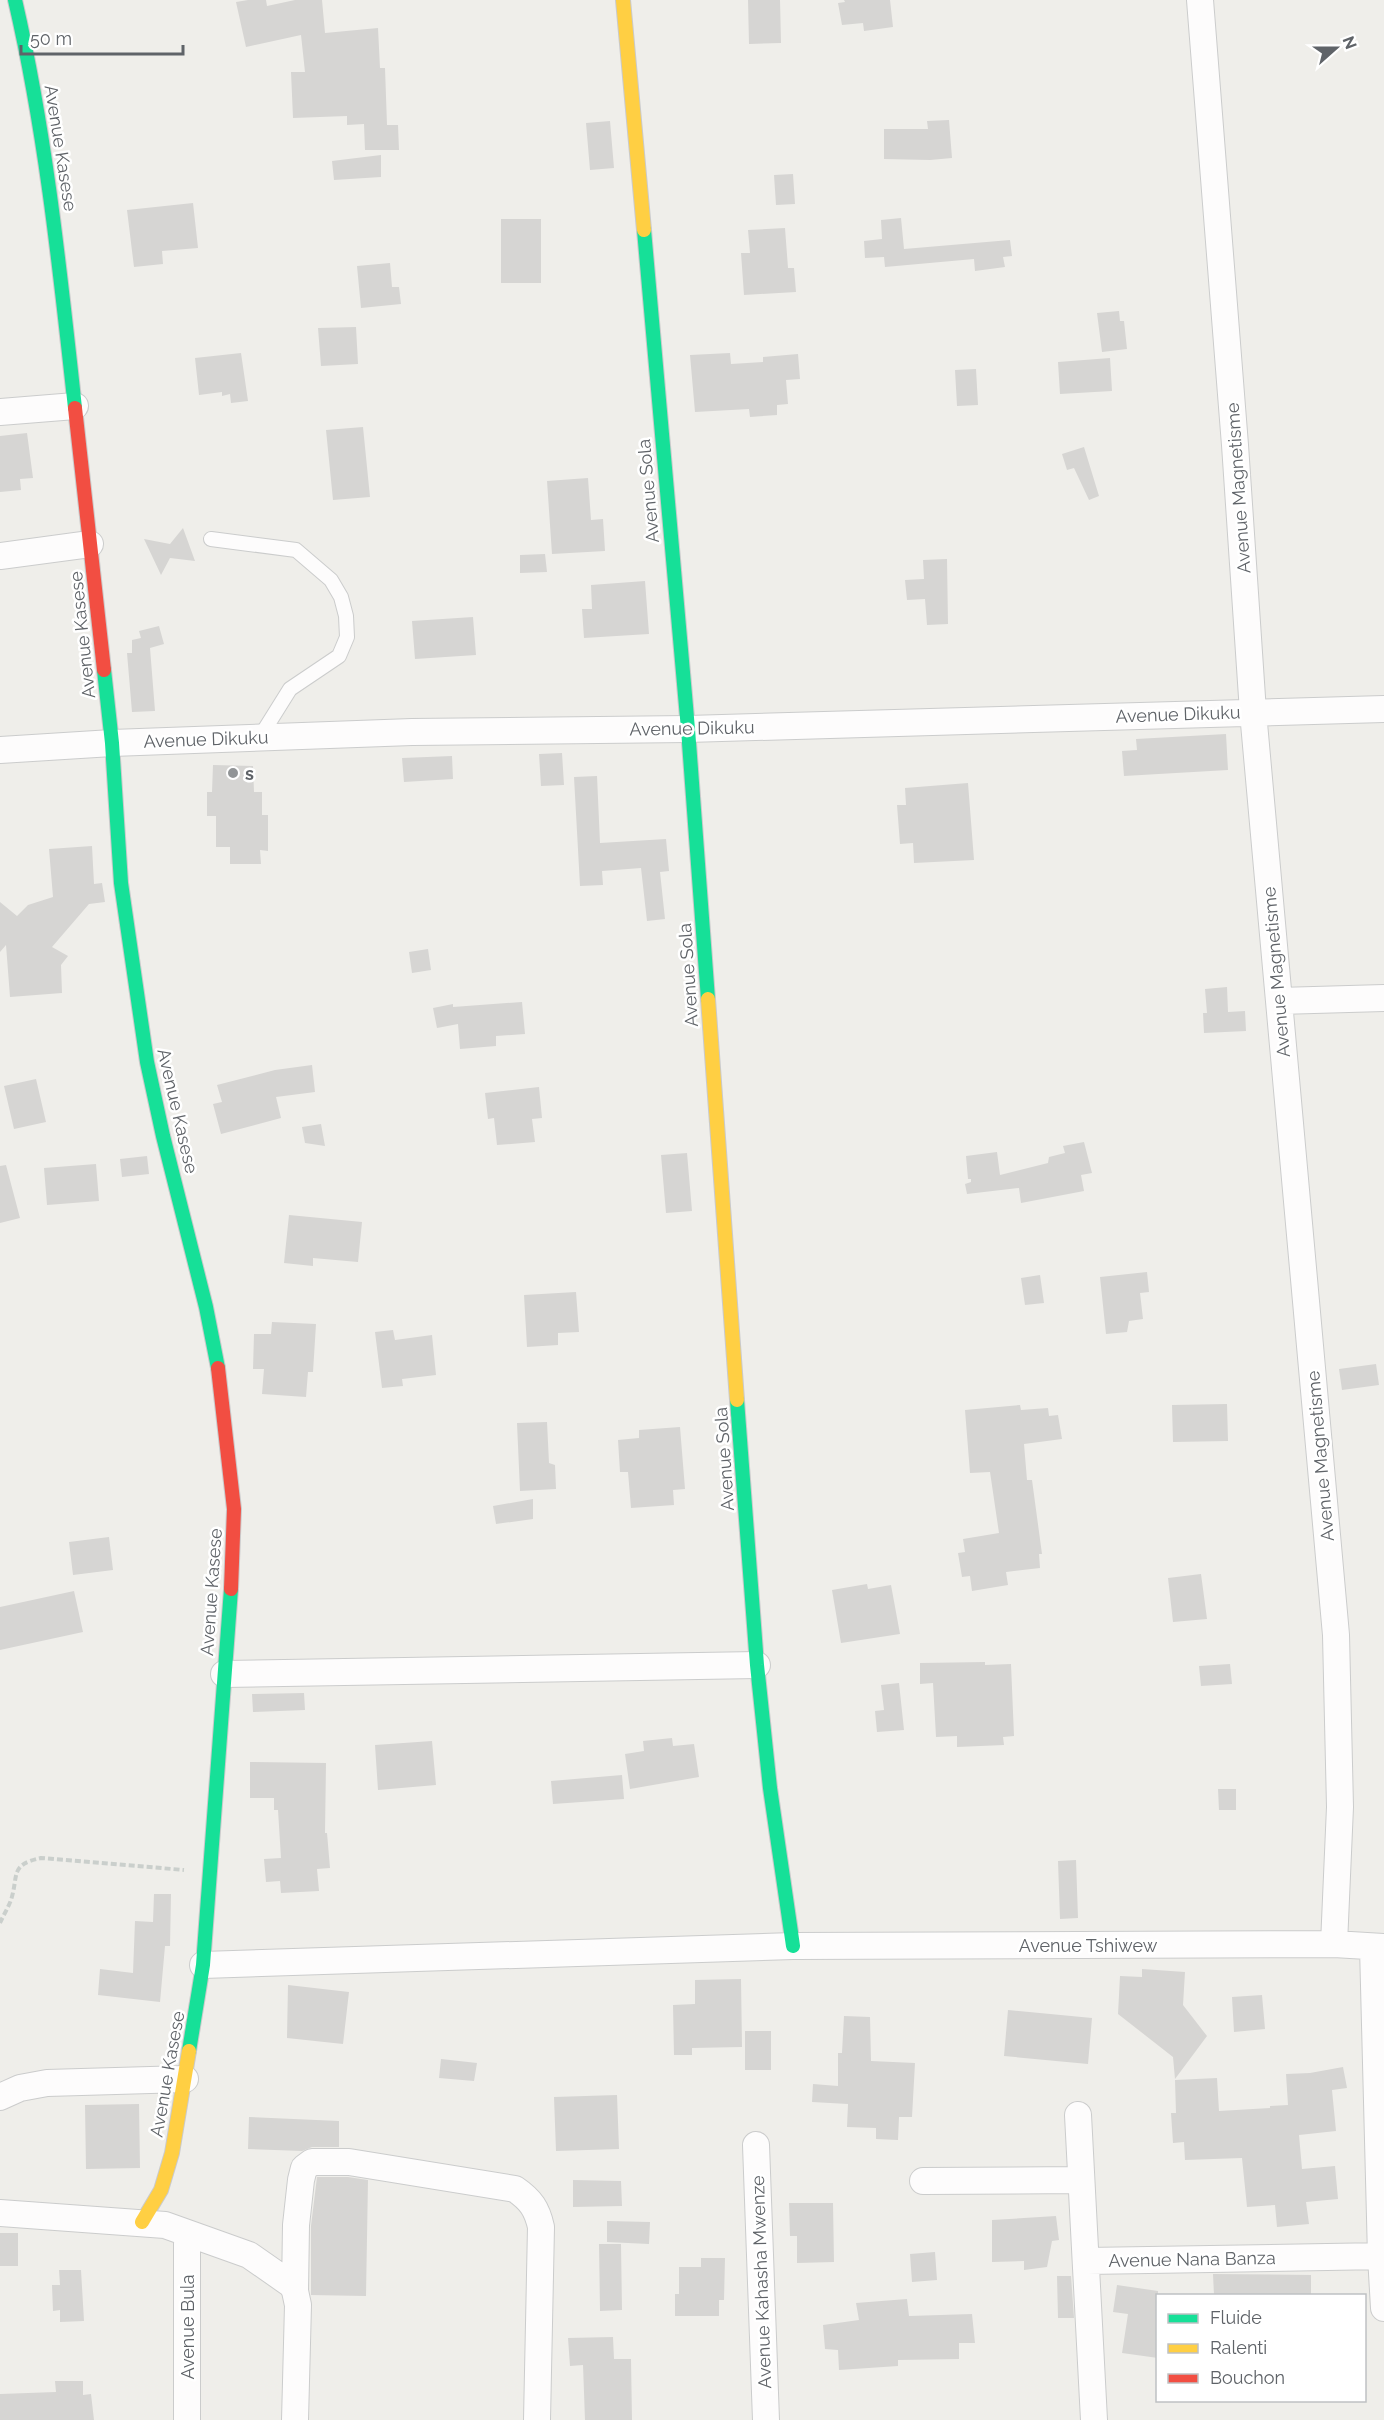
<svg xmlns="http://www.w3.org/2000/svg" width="1384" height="2420" viewBox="0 0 1384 2420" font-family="Raleway,sans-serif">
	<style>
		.building { fill: #d6d5d3 }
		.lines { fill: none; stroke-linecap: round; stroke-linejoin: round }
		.lane-casing { stroke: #cbcccc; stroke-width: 16 }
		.street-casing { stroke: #cbcccc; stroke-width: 28 }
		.fast-casing { stroke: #cacacb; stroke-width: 16 }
		.slow-casing { stroke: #cacacb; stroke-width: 16 }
		.jam-casing { stroke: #cacacb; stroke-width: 16 }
		.path { stroke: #cacfcc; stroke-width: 4; stroke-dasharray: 6 3; stroke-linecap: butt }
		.lane { stroke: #fdfcfc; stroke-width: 14 }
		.street { stroke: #fdfcfc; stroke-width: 26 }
		.fast { stroke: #16e098; stroke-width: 14 }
		.slow { stroke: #ffcf43; stroke-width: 14 }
		.jam { stroke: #f24e42; stroke-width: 14 }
		.poi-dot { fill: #919496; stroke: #fff; stroke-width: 2 }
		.labels { text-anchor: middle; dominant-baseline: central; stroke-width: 5; stroke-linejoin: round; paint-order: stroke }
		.street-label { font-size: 18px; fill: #5f6368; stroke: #fff }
		.poi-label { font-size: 18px; font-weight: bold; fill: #5f6368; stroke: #fff; text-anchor: start }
	</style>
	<rect width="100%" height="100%" fill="#efeeea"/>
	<path class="building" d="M248,0H266L267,6L295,0H322L325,33L378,28L380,68H385L387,125H398L399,150H365L364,124L347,125V116L293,118L291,72H305L301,35L246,47L236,2Z
		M748,0H780L781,43L749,44Z
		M844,0H890L893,27L864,31L863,23L842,25L838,3L845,2Z
		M949,120L952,158L930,160L884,159V129H928L927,121Z
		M610,121L614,168L590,170L586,123Z
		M381,155V177L334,180L332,161Z
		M793,174L795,204L776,205L774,175Z
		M193,203L198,248L162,251L163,264L134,267L127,210Z
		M901,218L904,249L1010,240L1012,256L1003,257L1005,267L975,271L974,259L885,267L884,257L865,258L864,241L882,239L881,220Z
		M501,219H541V283H501Z
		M785,228L788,268H794L796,292L744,295L741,253H750L748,230Z
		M390,263L392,287H399L401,304L361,308L357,266Z
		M1119,311L1120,321H1124L1127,349L1102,352L1097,313Z
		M356,327L358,364L321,366L318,328Z
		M241,353L248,401L231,403L230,394L222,396V392L199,395L195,358Z
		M730,353L731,364L763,362V357L798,354L800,379L786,380L788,404L777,405V415L750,417L749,409L695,412L690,355Z
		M1110,358L1112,391L1060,394L1058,362Z
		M976,369L978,405L957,406L955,370Z
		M363,427L370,497L333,500L326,430Z
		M27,433L33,478L20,479L21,490L0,492V436Z
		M1084,447L1099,496L1089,500L1074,468L1067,470L1062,454Z
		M588,478L591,520L603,519L605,551L552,554L547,481Z
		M183,528L195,561L170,558L161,575L144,539L170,544Z
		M545,554L547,572L520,573V555Z
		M947,559L948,624L927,625L925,599L907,600L905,580L924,579L923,560Z
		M645,581L649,634L584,638L582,609H592L591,585Z
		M473,617L476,655L415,659L412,621Z
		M159,626L164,644L150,648L155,711L132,712L127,653H132V640L141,638L139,631Z
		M1226,734L1228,770L1124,776L1122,751L1137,750L1136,739Z
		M562,753L564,785L541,786L539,754Z
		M452,756L453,779L404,782L402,758Z
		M213,765L253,766L254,792H262V815H268V851L260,850L261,864H230V847H216V816H207V792H212Z
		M597,776L600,843L666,839L669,871L660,872L665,919L647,921L641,868L602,871L603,885L580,886L574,777Z
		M968,783L974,860L914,863L913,843L900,844L897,805H906L905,788Z
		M92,846L94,884L102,883L105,902L89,904L52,947L68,956L61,965L62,993L10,997L6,945L0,952V902L17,916L28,905L53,897L49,849Z
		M428,949L431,970L412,973L409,952Z
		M1227,987L1228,1012L1245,1011L1246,1031L1204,1033L1203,1013H1207L1205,989Z
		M522,1002L525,1034L496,1036V1046L460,1049L458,1024L437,1028L433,1008L453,1004V1007Z
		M312,1065L315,1092L276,1097L281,1118L221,1134L213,1104L222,1102L217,1085L275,1070Z
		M36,1079L46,1122L14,1129L4,1086Z
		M539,1087L542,1118L532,1119L535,1142L497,1145L494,1118L488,1119L485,1093Z
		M321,1124L325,1146L305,1143L302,1127Z
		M1084,1142L1092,1173L1081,1175L1084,1191L1021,1203L1019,1188L967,1194L965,1184L971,1182V1179H968L966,1156L997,1152L1000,1175L1048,1163L1049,1157L1065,1153L1063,1146Z
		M687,1153L692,1211L666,1213L661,1155Z
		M147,1156L149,1174L122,1177L120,1159Z
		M96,1164L99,1201L47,1205L44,1168Z
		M6,1165L20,1218L0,1223V1166Z
		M289,1215L362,1222L358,1262L313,1258V1266L284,1263Z
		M1147,1272L1149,1292L1140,1293L1143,1319L1129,1321L1127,1332L1106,1334L1100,1277Z
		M1040,1275L1044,1303L1025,1305L1021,1278Z
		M576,1292L579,1332L558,1333V1345L527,1347L524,1295Z
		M272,1322L316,1324L313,1372H308L306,1397L262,1394L264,1369H253L254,1334H271Z
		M393,1330L395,1340L432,1335L436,1375L402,1379L403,1386L382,1388L375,1332Z
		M1376,1364L1379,1385L1342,1390L1339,1369Z
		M1227,1404L1228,1441L1173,1442L1172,1405Z
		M1020,1405L1021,1410L1048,1408L1049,1416L1058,1415L1062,1439L1024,1444L1027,1480H1032L1042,1554H1039L1040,1568L1006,1572L1008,1585L972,1591L970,1576L962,1577L958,1553L965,1552L963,1539L999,1533L990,1472L970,1473L965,1410Z
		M547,1422L549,1463L555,1465L556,1489L520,1491L517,1423Z
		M680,1427L685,1489L673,1490L674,1505L631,1508L628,1472H620L618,1440L639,1438V1430Z
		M533,1499V1519L496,1524L493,1506Z
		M109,1537L113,1570L73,1575L69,1542Z
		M1201,1574L1207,1619L1173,1622L1168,1578Z
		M867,1584L868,1589L891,1585L900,1634L841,1643L832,1590Z
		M74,1591L83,1632L0,1650V1607Z
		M985,1662V1665L1011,1664L1014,1736L1003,1737L1004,1745L957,1747V1736L936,1737L933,1683L920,1684V1663Z
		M1230,1664L1232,1684L1201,1686L1199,1666Z
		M899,1683L904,1730L877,1732L875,1711L884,1710L881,1685Z
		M304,1693L305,1710L253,1712L252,1694Z
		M672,1738L673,1746L694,1744L699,1777L630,1789L625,1754L644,1751L643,1741Z
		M432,1741L436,1785L378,1790L375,1745Z
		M250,1762L326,1763L325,1833H327L330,1868L317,1869L319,1891L281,1893L280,1881L266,1882L264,1859L281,1858L278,1810H274V1798H250Z
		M622,1775L624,1799L553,1804L551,1781Z
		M1218,1789H1236V1810H1219Z
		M1076,1860L1078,1918L1060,1919L1058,1861Z
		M154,1894H171L170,1946H165L160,2002L98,1995L100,1969L133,1973L135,1921L153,1922Z
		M1142,1969L1185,1972L1183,2005L1207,2036L1175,2079L1173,2057L1118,2014L1120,1976L1142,1977Z
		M741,1979L742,2047L692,2048V2055H674L673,2005L695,2004V1980Z
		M288,1985L349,1992L343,2044L287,2038Z
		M1262,1995L1265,2029L1234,2032L1232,1997Z
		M1008,2010L1092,2018L1088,2064L1004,2056Z
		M844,2016L870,2017L871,2061L915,2063L912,2117H899L898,2140L876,2139V2128L847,2127L848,2104L812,2102L813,2084L838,2086V2053H842Z
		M745,2031H771V2070H745Z
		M441,2059L477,2063L474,2081L439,2078Z
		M1343,2067L1347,2088L1332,2090L1336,2131L1299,2135L1302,2169L1335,2166L1338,2199L1306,2202L1309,2224L1277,2227L1275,2205L1247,2207L1242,2158L1185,2160L1184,2142L1173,2143L1171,2113H1176L1175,2080L1217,2078L1219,2111L1270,2108V2106L1288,2105L1286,2074L1310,2073Z
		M617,2095L619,2149L556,2151L554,2097Z
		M139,2104L140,2168L86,2169L85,2105Z
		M249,2117L339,2121V2147H312L302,2151L248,2149Z
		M317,2177H348L368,2180L366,2296L311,2295V2226Z
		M573,2180L621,2181L622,2206L573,2207Z
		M789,2203H833L834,2262L797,2263V2236H790Z
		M1056,2216L1059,2240L1052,2241L1047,2267L1024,2270V2261L992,2262V2220Z
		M607,2221L650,2222L649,2244L607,2242Z
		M0,2233H18V2266H0Z
		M599,2244H621L622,2310L600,2311Z
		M935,2252L937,2280L912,2282L910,2254Z
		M701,2258H725L724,2300H719V2316H675V2294H679V2267H701Z
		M59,2270H81L84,2321L60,2322V2310L53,2311L52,2285H60Z
		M1213,2274L1311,2275V2295H1214Z
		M1057,2276H1071L1074,2318H1058Z
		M1117,2285L1158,2291V2358L1122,2353L1128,2314L1113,2312Z
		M907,2299L909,2316L972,2314L975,2343H959V2359L898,2360V2366L839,2370L838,2350L825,2349L823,2325L859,2320L856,2303Z
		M613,2337L614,2359H631L632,2420H585L583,2365L570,2366L568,2338Z
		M55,2381H83V2395L91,2394L94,2420H0V2394L56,2392Z"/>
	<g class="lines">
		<g class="lane-casing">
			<path id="lane" d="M211,539L296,550L331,580L341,597L346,616L347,637L339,656L290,689L260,737"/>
		</g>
		<g class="street-casing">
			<path id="street" d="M1200,0L1235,445L1253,712L1336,1635L1340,1807L1334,1944
				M0,412L75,406
				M0,556L90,544
				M0,750L112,743L412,732L688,729L1384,709
				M1279,1001L1384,998
				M224,1674L757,1665
				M1373,1947L1381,2256L1384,2308
				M203,1965L793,1946L1334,1944L1384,1947
				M0,2097L20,2088L47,2083L185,2079
				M1078,2115L1094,2420
				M756,2145L766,2420
				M923,2181L1080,2180
				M0,2213L165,2225L249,2255L292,2285L295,2291L298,2305L295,2420
				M187,2234V2420
				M1087,2261L1384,2256
				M295,2291L296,2225L301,2180L304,2168L312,2162H349L515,2189C531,2200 537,2209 541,2227L537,2420"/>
		</g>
		<g class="fast-casing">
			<path id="fast" d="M15,0C46,134 60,271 75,408
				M644,230L688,729L708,999
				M104,670L112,743L121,883L147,1062L163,1136L206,1307L218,1368
				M737,1400L757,1665L770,1788L793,1946
				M189,2051L203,1965L231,1589"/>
		</g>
		<g class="slow-casing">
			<path id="slow" d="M623,0L644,230
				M708,999L737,1400
				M142,2222L161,2190L172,2153L189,2051"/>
		</g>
		<g class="jam-casing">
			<path id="jam" d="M75,408L104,670
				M218,1368L234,1509L231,1589"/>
		</g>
		<path class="path" d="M0,1923C3,1916 8,1908 11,1900C19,1875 9,1865 41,1858L184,1870"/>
		<use href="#lane" class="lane"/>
		<use href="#street" class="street"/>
		<use href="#fast" class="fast"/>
		<use href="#slow" class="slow"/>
		<use href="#jam" class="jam"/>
	</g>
	<circle class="poi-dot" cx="233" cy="773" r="6"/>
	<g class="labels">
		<g class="street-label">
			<text transform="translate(61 148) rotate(81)">Avenue Kasese</text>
			<text transform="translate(1238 488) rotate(-94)">Avenue Magnetisme</text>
			<text transform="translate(648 491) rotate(-95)">Avenue Sola</text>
			<text transform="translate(82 635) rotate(-96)">Avenue Kasese</text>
			<text transform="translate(1178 714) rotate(-2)">Avenue Dikuku</text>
			<text transform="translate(692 728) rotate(-1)">Avenue Dikuku</text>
			<text transform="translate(206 739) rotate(-2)">Avenue Dikuku</text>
			<text transform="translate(1276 972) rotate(-95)">Avenue Magnetisme</text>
			<text transform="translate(688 975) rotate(-94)">Avenue Sola</text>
			<text transform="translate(178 1111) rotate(77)">Avenue Kasese</text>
			<text transform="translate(1320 1456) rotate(-95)">Avenue Magnetisme</text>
			<text transform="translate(724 1459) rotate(-94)">Avenue Sola</text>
			<text transform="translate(211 1592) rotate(-86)">Avenue Kasese</text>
			<text x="1088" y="1945">Avenue Tshiwew</text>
			<text transform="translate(167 2074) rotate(-80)">Avenue Kasese</text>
			<text transform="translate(1192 2259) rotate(-1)">Avenue Nana Banza</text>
			<text transform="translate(761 2282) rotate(-92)">Avenue Kahasha Mwenze</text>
			<text transform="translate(187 2327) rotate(-90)">Avenue Bula</text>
		</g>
		<g class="poi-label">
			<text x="245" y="773">s</text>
		</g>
	</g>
	<rect x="1156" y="2294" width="210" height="108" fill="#ffffff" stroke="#bfc1c3" stroke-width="1.5"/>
	<rect x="1168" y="2314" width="30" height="9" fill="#16e098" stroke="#bfc1c3" stroke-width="1.5"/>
	<text x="1210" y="2324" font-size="18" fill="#5f6368">Fluide</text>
	<rect x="1168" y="2344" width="30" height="9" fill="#ffcf43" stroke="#bfc1c3" stroke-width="1.5"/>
	<text x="1210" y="2354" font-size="18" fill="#5f6368">Ralenti</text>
	<rect x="1168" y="2374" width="30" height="9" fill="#f24e42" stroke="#bfc1c3" stroke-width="1.5"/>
	<text x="1210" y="2384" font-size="18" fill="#5f6368">Bouchon</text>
	<g transform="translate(1336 48) rotate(69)" stroke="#ffffff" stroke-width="4.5" paint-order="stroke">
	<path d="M0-4.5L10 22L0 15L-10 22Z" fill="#5f6368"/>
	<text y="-9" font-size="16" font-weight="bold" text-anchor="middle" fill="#5f6368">N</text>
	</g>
	<path d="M21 45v9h162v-9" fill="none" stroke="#5f6368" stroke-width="3"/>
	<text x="30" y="45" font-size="18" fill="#5f6368" stroke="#ffffff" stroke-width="4.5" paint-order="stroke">50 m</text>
</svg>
